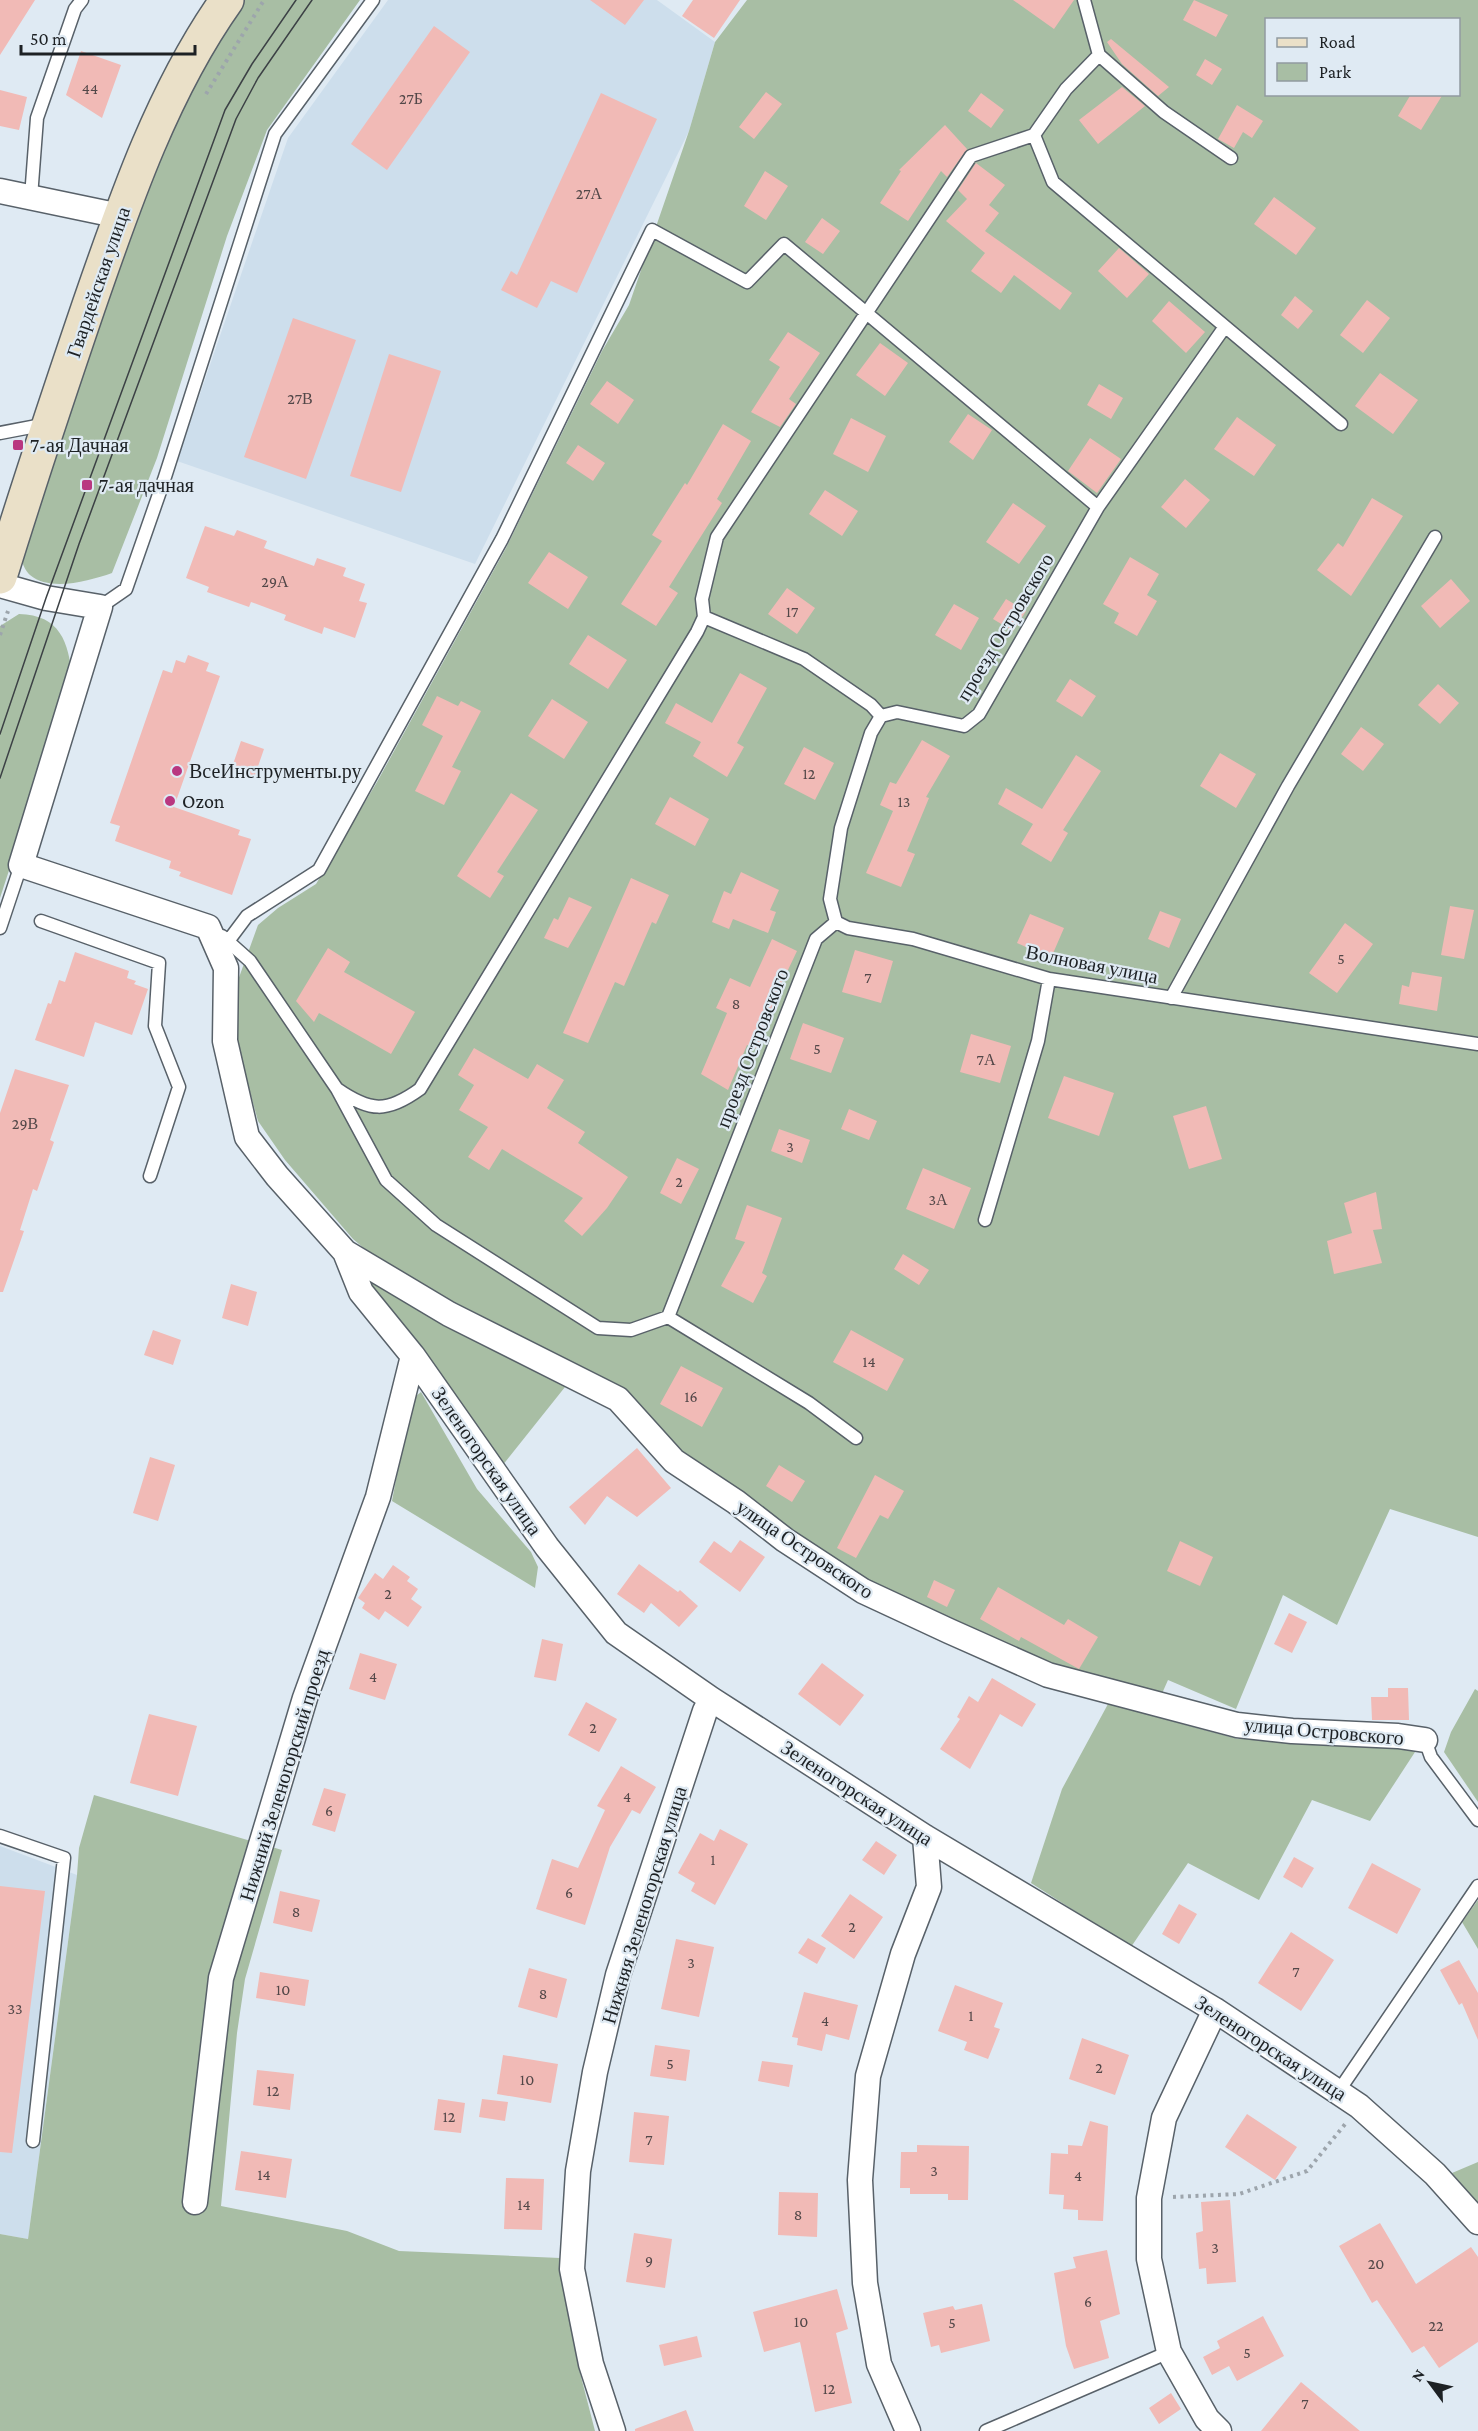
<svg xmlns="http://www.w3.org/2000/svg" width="1478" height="2431" viewBox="0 0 1478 2431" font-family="'Crimson Pro',serif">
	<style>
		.built { fill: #cddeec }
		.green { fill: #a8bea4; fill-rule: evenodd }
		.building { fill: #f1bab6 }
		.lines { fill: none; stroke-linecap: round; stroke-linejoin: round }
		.lane-casing { stroke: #586169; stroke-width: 15 }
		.street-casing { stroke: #586169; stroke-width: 27 }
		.secondary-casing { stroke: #586169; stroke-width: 36 }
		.path { stroke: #9da5ac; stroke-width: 4; stroke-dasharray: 3 4.5; stroke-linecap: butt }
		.lane { stroke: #fff; stroke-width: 12 }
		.street { stroke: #fff; stroke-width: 24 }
		.secondary { stroke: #eae0c8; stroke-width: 33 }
		.tram { stroke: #3c4145; stroke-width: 1.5 }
		.poi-dot { fill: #b93780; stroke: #dfeaf3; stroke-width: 2 }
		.labels { text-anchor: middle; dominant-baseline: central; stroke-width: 4.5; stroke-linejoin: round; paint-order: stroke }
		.number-label { font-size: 16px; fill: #524748 }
		.street-label { font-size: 20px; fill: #1d2124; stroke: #dfeaf3 }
		.poi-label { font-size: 20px; fill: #1d2124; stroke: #dfeaf3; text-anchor: start }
	</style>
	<rect width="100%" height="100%" fill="#dfeaf3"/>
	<path class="built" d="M388,0H657L715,42L689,131L475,564L177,461L288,138Z
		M0,1846L77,1875L28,2239L0,2234Z"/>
	<path class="green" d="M244,0H360L267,130L227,236L157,458L112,573C89,581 50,592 30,575C25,571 23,563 20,558L124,240L179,105Z
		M747,0H1478V1537L1390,1509L1337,1625L1283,1595L1236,1709L1168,1680L1160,1698L1089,1683L886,1596L788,1532L653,1430L379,1261L353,1239L285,1160L258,1121L239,1052L235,1013L237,983L258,925L278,908L316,884L377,782L506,548L602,351L629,305L689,131L715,42ZM1266,20H1458V94H1266Z
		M19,614C60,615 69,642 72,678L0,898V626Z
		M371,1281L569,1382L502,1466L374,1295Z
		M421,1392L477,1489L531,1552L538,1567L535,1588L392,1501L411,1400Z
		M1475,1689L1478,1691V1802L1444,1752L1451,1732Z
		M1108,1704L1238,1739L1263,1736L1396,1744L1415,1752L1370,1821L1312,1800L1259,1900L1188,1863L1131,1947L1031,1883L1062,1789Z
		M94,1795L282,1850L245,1979L237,2033L221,2206L347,2231L399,2251L560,2258L578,2365L595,2431H0V2234L28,2239L77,1875L79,1848Z
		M1478,1900V1949L1462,1922Z
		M1478,2162V2204L1452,2173Z"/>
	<path class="building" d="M0,0H35L0,55Z
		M590,0H644L625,25Z
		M693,0H740L714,38L682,16Z
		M1013,0H1074L1054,29Z
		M1194,0L1228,15L1216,37L1183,20Z
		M434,26L470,52L387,170L351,144Z
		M1111,39L1169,87L1158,96L1122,64L1107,42Z
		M81,51L121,65L102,118L66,95Z
		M1205,59L1222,69L1212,85L1196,75Z
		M1122,87L1145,106L1098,144L1079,120Z
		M0,90L27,97L19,130L0,126Z
		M766,92L782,104L754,139L739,127Z
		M601,93L657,119L577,293L551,281L537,308L501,290L511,271L517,275Z
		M981,93L1004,110L991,128L968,111Z
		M1411,94H1443L1421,130L1398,116Z
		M1237,105L1263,121L1252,138L1243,132L1234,148L1218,139Z
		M945,125L967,149L947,177L941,171L908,221L880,203L901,171L899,170Z
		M976,163L1005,185L989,205L999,213L985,231L1072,293L1060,310L1014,275L1001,293L971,271L985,253L946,221L967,199L958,190Z
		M765,171L788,186L766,220L744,206Z
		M1274,197L1316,228L1296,255L1254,224Z
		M822,218L840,231L823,254L805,242Z
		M1119,248L1149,274L1127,298L1098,271Z
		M1295,296L1313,311L1298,329L1281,315Z
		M1367,300L1390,318L1363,353L1340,335Z
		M1169,301L1205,332L1186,353L1152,321Z
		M293,318L356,340L306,479L244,457Z
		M788,332L820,353L789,399L796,404L780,427L751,412L780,367L769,360Z
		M880,343L908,363L885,396L856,375Z
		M389,354L441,371L401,492L350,476Z
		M1380,373L1418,400L1393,434L1355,406Z
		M607,381L634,400L618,424L590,404Z
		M1099,384L1123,398L1111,419L1087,405Z
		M968,414L992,430L973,460L949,442Z
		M1237,417L1276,445L1254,476L1214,449Z
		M851,418L886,436L868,472L833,454Z
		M723,424L751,441L717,499L722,503L669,587L678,593L656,626L621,604L662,541L652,535L685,483L687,485Z
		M1090,438L1121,459L1097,493L1068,471Z
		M578,445L605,463L593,481L566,463Z
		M1185,479L1210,500L1186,528L1161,507Z
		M825,490L858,511L842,536L809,514Z
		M1372,498L1403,516L1351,596L1317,570L1338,543L1343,547Z
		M1013,503L1046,526L1019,564L986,542Z
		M205,526L234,536L237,530L267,541L264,548L314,566L317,558L346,568L343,576L365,584L359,601L367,603L355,638L324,627L322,634L284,620L286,615L251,602L249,607L207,592L209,587L186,578Z
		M549,552L588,577L568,609L528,583Z
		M1130,557L1159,574L1147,595L1157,601L1137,636L1114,623L1119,613L1103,604Z
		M1451,579L1470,601L1440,628L1421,606Z
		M787,588L815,608L797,634L768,614Z
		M1006,599L1026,611L1013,631L993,619Z
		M954,604L979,618L961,650L935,635Z
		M588,635L627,660L608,689L569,664Z
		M188,655L209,663L206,671L220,676L174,807L240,830L238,835L251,839L232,895L179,876L181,872L169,868L171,861L115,841L120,826L110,823L163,670L172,673L176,660L185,663Z
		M740,673L767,688L737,743L744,747L727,777L693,756L701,742L665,723L676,703L712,723Z
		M1070,679L1096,696L1082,717L1056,701Z
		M1438,684L1459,703L1440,724L1418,705Z
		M437,696L458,706L461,701L481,711L452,767L461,771L444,805L415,791L443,736L422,725Z
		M552,699L588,722L564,759L528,736Z
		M1361,727L1384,744L1363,771L1341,754Z
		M922,740L950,756L926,797L929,798L907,851L915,854L901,887L866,873L893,811L880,805L890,782L896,784Z
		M241,741L264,749L254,778L231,770Z
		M804,747L834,763L815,800L784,784Z
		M1220,753L1256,774L1236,808L1200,786Z
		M1076,755L1101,771L1063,830L1068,833L1051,862L1021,844L1033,824L998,804L1006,788L1042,809Z
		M511,793L538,810L497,872L504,876L490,898L457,876Z
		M670,797L709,819L695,846L655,824Z
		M741,872L779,890L770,910L776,912L768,933L733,919L729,929L712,922L724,891L731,894Z
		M631,878L669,895L656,924L652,922L624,986L615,982L588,1043L563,1033Z
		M569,897L592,907L568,948L544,938L554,918L558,920Z
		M1450,906L1474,910L1464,959L1441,955Z
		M1160,911L1181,919L1169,948L1148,939Z
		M1030,914L1064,928L1051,958L1017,943Z
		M1345,923L1373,944L1337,993L1309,973Z
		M772,939L797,951L777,993L774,1012L757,1049L747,1045L728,1090L701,1074L727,1013L716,1008L730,978L750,987Z
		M328,948L350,962L344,972L415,1012L391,1054L319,1013L314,1022L296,1001Z
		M855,950L893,961L881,1003L842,992Z
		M75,952L129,971L127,978L136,981L134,984L148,989L132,1035L95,1022L84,1057L35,1040L48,1003L51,1004L59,980L65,982Z
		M1412,972L1442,977L1437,1011L1399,1004L1402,985L1409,987Z
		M803,1023L844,1038L831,1073L790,1059Z
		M971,1034L1011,1046L1000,1083L960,1072Z
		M474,1048L528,1079L537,1064L564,1080L547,1108L585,1132L578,1143L628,1177L607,1208L582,1236L564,1221L583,1198L502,1149L489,1170L468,1157L488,1127L459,1110L474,1085L458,1075Z
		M15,1069L69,1085L50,1140L54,1142L37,1191L33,1189L20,1230L24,1231L3,1292H0V1113Z
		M1064,1076L1114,1093L1099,1136L1048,1118Z
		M1206,1106L1222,1159L1189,1169L1173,1116Z
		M849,1109L877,1121L869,1140L841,1129Z
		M779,1129L810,1140L802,1163L771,1151Z
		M677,1158L699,1169L681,1204L660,1193Z
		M923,1168L971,1188L954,1229L906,1209Z
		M1376,1192L1382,1229L1373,1230L1382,1263L1334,1274L1327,1241L1352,1233L1344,1203Z
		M747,1205L782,1218L762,1273L767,1276L753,1303L721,1286L745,1242L735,1239Z
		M903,1254L929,1270L919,1285L894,1269Z
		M231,1284L257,1292L248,1326L222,1318Z
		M153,1330L181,1340L173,1365L144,1355Z
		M851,1330L904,1359L887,1391L833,1362Z
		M681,1366L723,1388L702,1427L660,1404Z
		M637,1448L671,1488L637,1517L607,1496L585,1525L569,1507Z
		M150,1457L175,1465L158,1521L133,1513Z
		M779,1465L805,1481L792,1502L766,1486Z
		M875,1475L904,1491L888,1519L880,1515L856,1558L837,1548Z
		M740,1540L765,1557L740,1592L699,1562L714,1541L731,1553Z
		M1180,1541L1213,1557L1200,1586L1167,1571Z
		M639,1564L678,1592L680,1590L698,1606L679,1627L651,1603L644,1613L617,1594Z
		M393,1565L410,1577L407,1581L418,1589L411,1599L422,1607L408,1627L385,1611L379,1620L362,1608L365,1603L358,1598L375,1573L383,1579Z
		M934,1580L955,1590L947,1607L927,1597Z
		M998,1587L1064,1625L1068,1619L1098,1637L1079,1669L1021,1637L1019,1641L980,1619Z
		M1289,1613L1307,1622L1292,1653L1274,1644Z
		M542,1639L563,1644L556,1681L534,1677Z
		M360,1653L397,1664L385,1700L349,1689Z
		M822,1663L864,1695L840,1726L798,1694Z
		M992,1678L1036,1704L1022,1727L1000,1714L970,1769L940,1749L960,1719L957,1717L969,1696L978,1702Z
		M1388,1688H1408L1409,1720H1372L1371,1697H1388Z
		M586,1702L617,1719L599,1752L568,1735Z
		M149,1714L197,1726L178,1796L130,1783Z
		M621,1766L656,1787L640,1814L632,1810L610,1847L585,1925L536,1909L552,1859L578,1868L605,1810L597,1806Z
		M324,1788L346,1794L335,1832L312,1825Z
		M720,1829L748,1844L715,1905L691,1891L695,1883L678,1873L700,1833L714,1841Z
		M876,1841L897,1855L884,1875L862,1860Z
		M1294,1857L1314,1868L1302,1888L1283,1877Z
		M1372,1863L1421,1889L1397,1934L1348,1908Z
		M0,1886L45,1891L12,2153L0,2152Z
		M280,1891L320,1900L312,1932L273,1923Z
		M850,1894L883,1917L854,1959L821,1936Z
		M1179,1904L1197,1914L1179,1944L1162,1934Z
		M1291,1932L1334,1960L1301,2011L1258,1983Z
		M808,1938L826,1948L817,1964L798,1953Z
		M676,1939L714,1947L699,2017L661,2009Z
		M1459,1960L1478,1993V2040L1462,2003L1459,2005L1440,1970Z
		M529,1968L567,1979L557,2018L518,2007Z
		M260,1972L309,1980L305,2006L256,1998Z
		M955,1985L1003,2003L994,2027L1000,2029L988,2059L964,2050L967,2042L938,2031Z
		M804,1992L858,2005L849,2040L826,2034L822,2051L797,2045L798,2038L792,2037Z
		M1082,2038L1129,2055L1115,2095L1069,2079Z
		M655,2045L690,2050L686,2081L650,2076Z
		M503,2055L558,2064L551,2103L497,2094Z
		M762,2061L793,2065L789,2087L758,2081Z
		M257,2070L294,2074L290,2110L253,2105Z
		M438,2099L465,2103L461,2133L434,2130Z
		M482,2099L508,2102L505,2121L479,2117Z
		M634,2112L669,2116L664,2165L629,2162Z
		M1247,2114L1297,2147L1275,2180L1225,2147Z
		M1090,2121L1108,2126L1103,2221L1078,2220V2210L1063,2209L1064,2195L1049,2194L1051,2153L1068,2154V2145L1082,2146Z
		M917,2145L969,2146L968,2200H948V2194H910V2188H900L901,2152H917Z
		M241,2151L292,2159L286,2198L235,2190Z
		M506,2178L544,2179L542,2230L504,2229Z
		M779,2192L818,2193L817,2237L778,2235Z
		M1230,2200L1236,2282L1207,2284L1206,2268L1199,2269L1196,2233L1203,2231L1201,2202Z
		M1380,2223L1416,2284L1471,2247L1478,2257V2342L1439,2368L1424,2346L1412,2353L1377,2300L1372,2303L1339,2246Z
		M634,2233L672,2239L665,2288L626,2282Z
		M1107,2250L1120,2314L1100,2321L1109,2358L1074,2369L1066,2346L1054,2273L1076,2268L1073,2257Z
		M837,2289L848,2329L836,2333L852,2403L815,2412L800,2342L764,2352L753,2312Z
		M982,2304L990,2341L941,2353L939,2345L931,2347L923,2313L953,2306L955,2310Z
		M1263,2316L1284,2356L1237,2381L1229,2366L1212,2375L1203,2357L1220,2348L1217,2341Z
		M697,2336L702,2357L664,2366L659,2345Z
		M1301,2382L1360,2431H1261Z
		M1171,2393L1181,2409L1159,2424L1149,2408Z
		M686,2410L694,2431H635V2429Z"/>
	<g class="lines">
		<g class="lane-casing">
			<path id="lane" d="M1099,55L1164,112L1231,158
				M1034,135L1053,182L1341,424
				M31,197L37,118L75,9L82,0
				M0,433L47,424
				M100,607L126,589L164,480L275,134L373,0
				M704,617L804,659L871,705L881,716
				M41,921L159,963L155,1026L179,1087L150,1176
				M836,922L830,899L841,828L871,733L881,716L897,712L964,726L979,714L1098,507L1224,328
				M836,922L848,928L913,939L1049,979L1478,1044
				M0,928L21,865
				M222,936L250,961L337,1089L386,1180L436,1225L598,1328L631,1330L668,1317
				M229,940L247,916L319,870L502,539L652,230L747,282L784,244L1098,507
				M1171,998L1288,786L1435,537
				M337,1089C370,1112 387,1113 420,1089L697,632L704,617L702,599L717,537L971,156L1034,135L1066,89L1099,55L1084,0
				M985,1220L1038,1041L1049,979
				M668,1317L816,939L836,922
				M668,1317L809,1403L856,1438
				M1425,1740L1431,1757L1478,1820
				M0,1836L64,1858L33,2141
				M1338,2092L1478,1886
				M986,2431L1169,2352"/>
		</g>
		<g class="street-casing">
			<path id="street" d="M0,191L120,216
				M0,585L46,598L100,607L21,865L208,927L226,968L225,1041L247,1137L277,1176L345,1252L449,1314L618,1399L674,1461L736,1502L785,1540L863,1591L949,1631L1048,1675L1237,1725L1292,1731L1398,1736L1425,1740
				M345,1252L361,1292L413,1356L547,1547L616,1633L711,1699L925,1837L1215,2010L1359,2106L1435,2174L1478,2222
				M1215,2010L1164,2118L1149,2198V2259L1169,2352L1207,2419L1219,2431
				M195,2202L221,1978L305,1698L378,1497L413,1356
				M613,2431L591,2364L572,2269L578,2171L595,2072L618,1975L705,1711L711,1699
				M908,2431L879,2364L865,2283L860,2180L868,2076L903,1954L929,1887L925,1837"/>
		</g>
		<g class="secondary-casing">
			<path id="secondary" d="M0,577C28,486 58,396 89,305C125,201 163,90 227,0"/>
		</g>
		<path class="path" d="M206,94L264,0
			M0,635L8,611
			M1173,2197L1239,2194L1307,2171L1346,2123"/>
		<use href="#lane" class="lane"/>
		<use href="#street" class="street"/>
		<use href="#secondary" class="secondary"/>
		<path class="tram" d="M0,734L46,598L225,110L252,64L296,0
			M0,778L79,544L236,119L258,78L312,0"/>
	</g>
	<g class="poi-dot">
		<rect x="12" y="439" width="12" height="12" rx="3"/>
		<rect x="81" y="479" width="12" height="12" rx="3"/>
		<circle cx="177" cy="771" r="6"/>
		<circle cx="170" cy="801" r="6"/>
	</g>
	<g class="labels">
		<g class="number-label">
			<text x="90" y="88">44</text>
			<text x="411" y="98">27Б</text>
			<text x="589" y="193">27А</text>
			<text x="300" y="398">27В</text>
			<text x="275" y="581">29А</text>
			<text x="792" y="611">17</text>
			<text x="809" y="773">12</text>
			<text x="904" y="801">13</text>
			<text x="1341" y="958">5</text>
			<text x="868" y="977">7</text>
			<text x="736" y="1003">8</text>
			<text x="817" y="1048">5</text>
			<text x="986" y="1059">7А</text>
			<text x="25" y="1123">29В</text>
			<text x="790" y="1146">3</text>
			<text x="679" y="1181">2</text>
			<text x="938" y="1199">3А</text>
			<text x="869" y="1361">14</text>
			<text x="691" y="1396">16</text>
			<text x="388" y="1593">2</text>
			<text x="373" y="1676">4</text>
			<text x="593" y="1727">2</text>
			<text x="627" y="1796">4</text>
			<text x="329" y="1810">6</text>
			<text x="713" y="1859">1</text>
			<text x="569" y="1892">6</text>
			<text x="296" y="1911">8</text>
			<text x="852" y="1926">2</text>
			<text x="691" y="1962">3</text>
			<text x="1296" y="1971">7</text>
			<text x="283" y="1989">10</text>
			<text x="543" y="1993">8</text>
			<text x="15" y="2008">33</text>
			<text x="971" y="2015">1</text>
			<text x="825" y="2020">4</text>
			<text x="670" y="2063">5</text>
			<text x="1099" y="2067">2</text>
			<text x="527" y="2079">10</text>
			<text x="273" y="2090">12</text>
			<text x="449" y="2116">12</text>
			<text x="649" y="2139">7</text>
			<text x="934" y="2170">3</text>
			<text x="264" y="2174">14</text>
			<text x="1078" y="2175">4</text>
			<text x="524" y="2204">14</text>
			<text x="798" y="2214">8</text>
			<text x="1215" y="2247">3</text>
			<text x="649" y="2260">9</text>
			<text x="1376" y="2263">20</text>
			<text x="1088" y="2301">6</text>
			<text x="801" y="2321">10</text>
			<text x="952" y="2322">5</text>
			<text x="1436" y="2325">22</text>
			<text x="1247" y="2352">5</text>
			<text x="829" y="2388">12</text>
			<text x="1305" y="2403">7</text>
		</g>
		<g class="street-label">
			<text transform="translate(98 282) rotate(-71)">Гвардейская улица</text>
			<text transform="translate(1005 627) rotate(-59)">проезд Островского</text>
			<text transform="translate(1092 964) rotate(11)">Волновая улица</text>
			<text transform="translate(752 1048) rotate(-69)">проезд Островского</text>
			<text transform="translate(487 1461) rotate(55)">Зеленогорская улица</text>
			<text transform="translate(805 1549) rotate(34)">улица Островского</text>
			<text transform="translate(1324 1731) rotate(5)">улица Островского</text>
			<text transform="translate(284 1775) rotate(-73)">Нижний Зеленогорский проезд</text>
			<text transform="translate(857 1793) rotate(33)">Зеленогорская улица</text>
			<text transform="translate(644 1905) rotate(-73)">Нижняя Зеленогорская улица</text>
			<text transform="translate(1271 2048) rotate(33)">Зеленогорская улица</text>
		</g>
		<g class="poi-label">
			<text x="30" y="445">7-ая Дачная</text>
			<text x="99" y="485">7-ая дачная</text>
			<text x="189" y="771">ВсеИнструменты.ру</text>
			<text x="182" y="801">Ozon</text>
		</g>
	</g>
	<rect x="1265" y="18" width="195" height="78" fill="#dfeaf3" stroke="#919aa0" stroke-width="1.5"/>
	<rect x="1277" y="38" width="30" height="9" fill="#eae0c8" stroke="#919aa0" stroke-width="1.5"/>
	<text x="1319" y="48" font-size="18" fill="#1d2124">Road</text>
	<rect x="1277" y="63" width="30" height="18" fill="#a8bea4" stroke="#919aa0" stroke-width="1.5"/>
	<text x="1319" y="78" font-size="18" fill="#1d2124">Park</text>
	<g transform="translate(1430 2383) rotate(303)" stroke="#dfeaf3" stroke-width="4.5" paint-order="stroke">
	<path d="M0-4.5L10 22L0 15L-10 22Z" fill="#1d2124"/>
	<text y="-9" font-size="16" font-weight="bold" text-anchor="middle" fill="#1d2124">N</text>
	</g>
	<path d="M21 45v9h174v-9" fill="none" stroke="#1d2124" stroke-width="3"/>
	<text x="30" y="45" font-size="18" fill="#1d2124" stroke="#dfeaf3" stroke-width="4.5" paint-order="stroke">50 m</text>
</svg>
